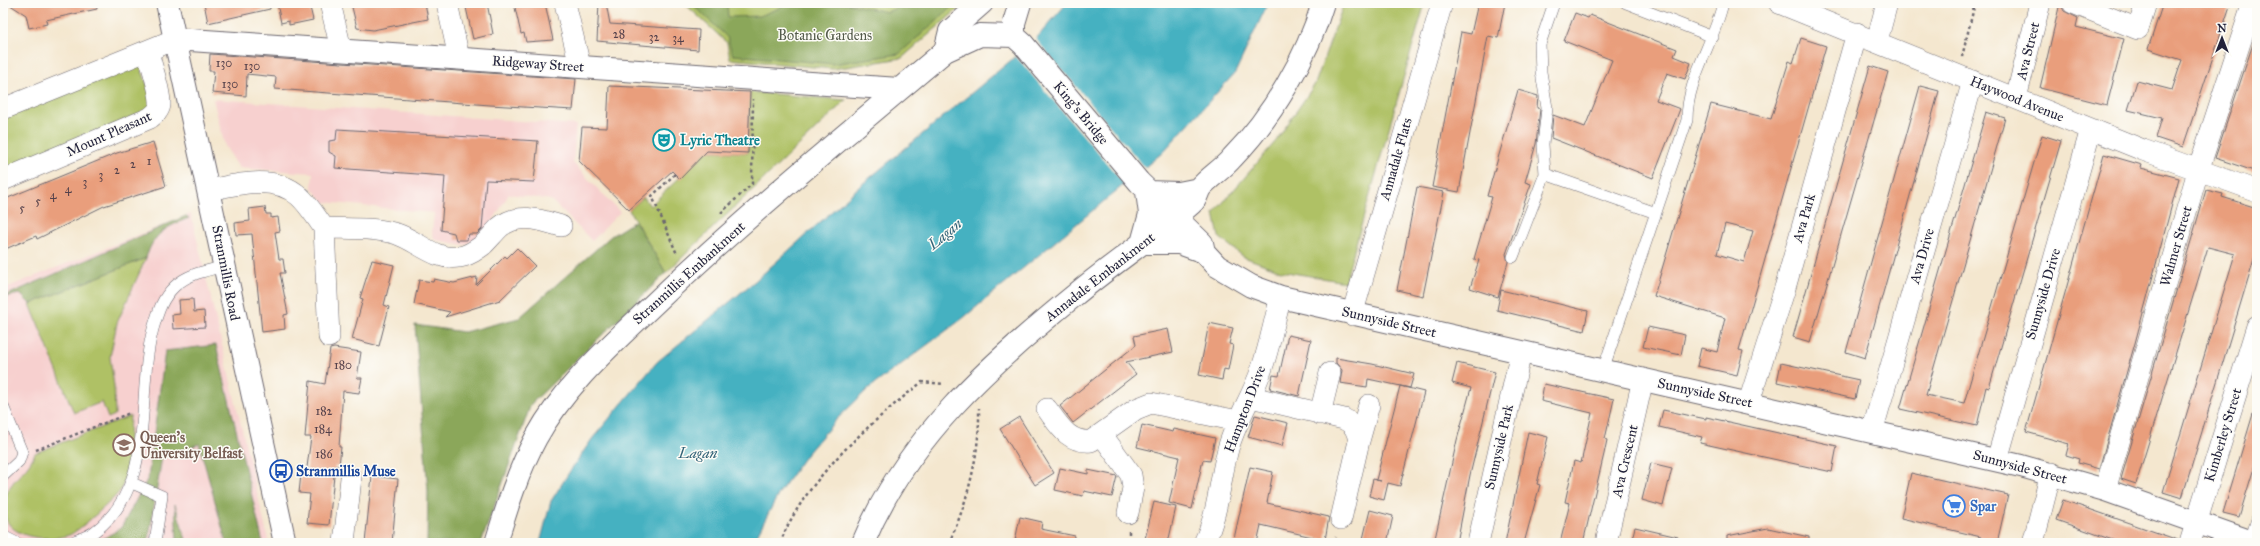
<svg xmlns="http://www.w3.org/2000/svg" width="2260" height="546" viewBox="0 0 2260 546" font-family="'IM FELL Great Primer',serif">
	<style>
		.built { fill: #f7d0cf }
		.green { fill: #afc165; stroke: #687250 }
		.forest { fill: #8ba75a; stroke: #56644a }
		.water { fill: #44b1c1; stroke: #336a7e }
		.pier { fill: #f4e7cf }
		.building { fill: #e99e7b; fill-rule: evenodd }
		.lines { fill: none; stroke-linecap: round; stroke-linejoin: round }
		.lane-casing { stroke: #6c676f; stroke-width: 12 }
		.street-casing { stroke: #6c676f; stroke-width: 22 }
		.secondary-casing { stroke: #6c676f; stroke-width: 24 }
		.path { stroke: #6c676f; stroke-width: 2.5; stroke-dasharray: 3 3; stroke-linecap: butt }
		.lane { stroke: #fff; stroke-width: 11 }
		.street { stroke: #fff; stroke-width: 21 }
		.secondary { stroke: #fff; stroke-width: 22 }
		.labels { text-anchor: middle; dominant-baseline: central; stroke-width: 3; stroke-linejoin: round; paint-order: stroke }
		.number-label { font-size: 12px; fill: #54414b }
		.park-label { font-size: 14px; fill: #535a4a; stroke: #fdfcf7 }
		.street-label { font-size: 14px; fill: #22223b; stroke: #fdfcf7 }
		.culture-label { font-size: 14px; font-weight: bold; fill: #0d838f; stroke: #fdfcf7; text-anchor: start }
		.education-label { font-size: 14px; font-weight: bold; fill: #785e54; stroke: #fdfcf7; text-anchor: start }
		.transit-label { font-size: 14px; font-weight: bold; fill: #164399; stroke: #fdfcf7; text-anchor: start }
		.shop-label { font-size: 14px; font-weight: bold; fill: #366cbe; stroke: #fdfcf7; text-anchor: start }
		.water-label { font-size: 15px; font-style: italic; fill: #316277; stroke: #fdfcf7 }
	</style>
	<rect width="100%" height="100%" fill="#fdfcf7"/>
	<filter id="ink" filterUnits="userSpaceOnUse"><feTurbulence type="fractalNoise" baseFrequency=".025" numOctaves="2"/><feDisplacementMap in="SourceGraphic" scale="8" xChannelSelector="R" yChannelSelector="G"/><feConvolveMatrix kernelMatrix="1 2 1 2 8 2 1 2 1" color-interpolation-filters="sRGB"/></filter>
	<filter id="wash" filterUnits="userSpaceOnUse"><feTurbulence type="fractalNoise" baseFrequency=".012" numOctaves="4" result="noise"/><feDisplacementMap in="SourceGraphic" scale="16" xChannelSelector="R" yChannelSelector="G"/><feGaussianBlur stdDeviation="0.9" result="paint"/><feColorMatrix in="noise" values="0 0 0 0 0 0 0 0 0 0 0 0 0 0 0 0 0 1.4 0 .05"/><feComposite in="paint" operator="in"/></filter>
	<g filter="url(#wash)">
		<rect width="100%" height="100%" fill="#f4e7cf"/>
		<path class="built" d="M213,99L576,125L573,163L620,212L592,241L551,200L509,194L485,234L465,245L435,240L432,233L434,213L324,202L312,188L313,173L239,168L225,146Z
			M191,214L269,543H3V289Z"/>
		<path class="green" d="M684,3H965L902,58L833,69L730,59L727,43Z
			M1344,3H1425L1345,282L1281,271L1244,257L1219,237L1214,213L1276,141L1315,84Z
			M138,59L152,99L149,110L3,170V115Z
			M750,92L846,100L666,273L629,210L644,197L650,206L707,151L748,153Z
			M146,258L117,323L110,357L114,386L115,415L108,418L102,402L74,413L30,304Z
			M130,416C129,433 129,477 120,491C114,499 78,532 69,535C48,542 2,539 4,507C6,479 26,476 35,453Z"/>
		<path class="forest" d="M691,3H727L728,17L760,16L791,3H845L887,12L906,3H956L899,54L833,64L733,55L727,37Z
			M186,216L189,218C166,227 154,233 146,258L30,304L20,294L3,297Z
			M635,221L666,273L531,404L481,543H427L428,491L415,325L464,332L519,318L611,236Z
			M216,345L263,543H219L226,541L199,444L162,457L148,543H96L121,528L148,478L165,351Z
			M175,504L187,543H177Z"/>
		<path class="water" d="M1067,3H1268L1235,73L1162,153L962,319L868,389L836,420L806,455L779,493L753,543H540L551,501L570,471L592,439L657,362L755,281L860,186L1034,41Z"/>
		<path class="pier" d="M1034,37L1146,169L1126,186L1014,54Z"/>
		<g id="blocks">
			<path class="building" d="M7,3H96L97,9L46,20L47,24L29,28L26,15Z
				M204,3H270V9L208,23Z
				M277,3H309L313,20L289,25V21L281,23Z
				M351,3H425L428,19L373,30L357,28Z
				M465,3H487L493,34L473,39Z
				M514,3H545L553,40L526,42L524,33L521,34Z
				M599,3H606L610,24L699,30L698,50L597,41Z
				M1478,3H1505L1498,38L1488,36L1459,192L1432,187L1461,32L1471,34Z
				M2060,3L2064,11L2078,18L2076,27L2124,39L2107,105L2040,88Z
				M2163,3H2231L2183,147L2156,138L2162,118L2128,110L2137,81L2172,90L2182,60L2148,49Z
				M1575,13L1588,18L1590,15L1677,49L1674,56L1691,63L1685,79L1667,73L1656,100L1680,109L1653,178L1551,138L1553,115L1585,127L1612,60L1564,41Z
				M1801,38L1826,46L1739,350L1743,351L1737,375L1697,366L1701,348L1717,352L1725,318L1654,296L1711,104L1771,119L1789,61L1793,63ZM1725,224L1753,231L1744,262L1717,254Z
				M2254,41H2257V172L2215,158Z
				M210,54L576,79L573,110L490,105L275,89L276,77L247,74L246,96L212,93L214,71H209Z
				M1870,66L1888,72L1810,342L1793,337Z
				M609,86L750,92L748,153L707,151L680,179L672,171L629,210L579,161L582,127L607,128Z
				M1920,86L1939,91L1865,358L1846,352Z
				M1518,90L1538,96L1537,108L1540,109L1536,144L1525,182L1531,184L1506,254L1508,262L1498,297L1470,288L1479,260L1474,259L1492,197L1487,196Z
				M1986,112L2005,118L1926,395L1964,403L2042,135L2061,141L1989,388L1986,387L1977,426L1900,409Z
				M337,129L538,141L534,182L486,180L482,229L477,234H469L467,240H456L454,233L441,230L445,176L335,168L336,156L329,152V141L336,140Z
				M153,142L166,186L104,206L37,239L36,236L3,250V200L117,153Z
				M2104,154L2142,165L2141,168L2179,178L2135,343L2099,469L2078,463L2079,459L2066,455L2069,444L2026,432Z
				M1417,187L1444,192L1423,296L1397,290Z
				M2206,190L2223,194L2222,197L2257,208V249L2182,498L2163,492L2235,254L2208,247L2136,484L2121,479Z
				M265,207L266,214H271V218L278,217L280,231L275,232L279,259H283L285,273H280L288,314L284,315L285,329L262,332L252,234L236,235L235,223L250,221L249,209Z
				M517,248L535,266L500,300L445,317L450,312L414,304L419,280L433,282L434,279L454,283L477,277L476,285L505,256L507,258Z
				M372,260L394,265L384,305L389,307L379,346L352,339L363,299L360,298Z
				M1501,290L1588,311L1584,331L1497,310Z
				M193,299L194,312L204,311L205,327L173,329L172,315L180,314L179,300Z
				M1209,323L1233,328L1229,344L1233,345L1228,370L1224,369L1222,380L1199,375Z
				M1648,327L1685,335L1681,355L1643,347Z
				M1168,329L1173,352L1126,362L1136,374L1073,423L1060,406L1136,345L1134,336Z
				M1288,335L1311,340L1299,396L1270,389L1273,375L1279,376Z
				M334,348L361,352L357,378H362L359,393L343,391L339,447H341L339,466H335L329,525L307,523L310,494L299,493L301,474L306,475L311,437H305L310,381L325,384L330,349Z
				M1336,358L1372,364L1414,374L1410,388L1368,379L1367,387L1340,383L1342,370L1336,363Z
				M1457,363L1495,372L1470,475L1457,543H1434L1457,440L1471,388L1452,383Z
				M1781,363L1859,380L1855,399L1777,382Z
				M1544,384L1614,399L1605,439L1607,440L1604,454L1583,543H1560L1570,503L1565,502L1574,461L1581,463L1592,413L1541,401Z
				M1400,386L1424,392L1400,486L1388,483L1384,500L1369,496L1373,479L1381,481L1376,480Z
				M1663,410L1706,419V417L1837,446L1832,472L1700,443L1702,437L1659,427Z
				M2253,414H2257V458L2239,517L2223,513Z
				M1255,415L1288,423L1282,446L1248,437Z
				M1019,417L1054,473L1035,485L1000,429Z
				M1142,425L1173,432L1174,429L1215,438L1210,461L1203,460L1192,509L1169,503L1179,457L1137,447Z
				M1528,432L1548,437L1537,484L1540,485L1524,543H1505Z
				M1651,463L1672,468L1663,506L1642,500Z
				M1250,467L1273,472L1267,503L1329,517L1325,540L1261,525L1257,543H1233Z
				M1060,468L1088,474V470L1117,476L1112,497L1084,491L1083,496L1055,490Z
				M1911,473L2008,495L1997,543H1980L1981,537L1901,518Z
				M372,476L398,479L392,543H365Z
				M2063,500L2178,540V543H2121L2056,520Z
				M1154,502L1176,507L1168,543H1144Z
				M1370,510L1393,516L1387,543H1362Z
				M1020,517L1042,522L1041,529L1075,536L1074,543H1025L1015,541Z
				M1635,527L1678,537V543H1631Z
				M1768,528L1809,537V543H1727V536Z"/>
		</g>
	</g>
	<g filter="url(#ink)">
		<use href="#blocks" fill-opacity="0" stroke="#6c676f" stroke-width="1"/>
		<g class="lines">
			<g class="lane-casing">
				<path id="lane" d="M1626,3L1713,37
					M1545,174L1656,213
					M1513,257L1545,174L1543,144L1547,108L1541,72L1540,44L1554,3
					M1603,370L1687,120C1687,78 1714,43 1723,3
					M3,406L22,452L19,461L3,476
					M132,483L162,496L155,543
					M3,536L17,543
					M2250,541L2257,519
					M69,543C77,540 87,537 94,532C158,485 135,396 153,329C158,312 162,298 175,286C189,273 207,271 225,266"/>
			</g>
			<g class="street-casing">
				<path id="street" d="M330,3L341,49
					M447,3L459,58
					M565,3L580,66
					M1779,3L2143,150L2257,191
					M2073,3L2138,29L2146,3
					M1877,41L1887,3
					M2016,98L2040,3
					M3,109L176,39
					M3,180L150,118C155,114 159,111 160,105C161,91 151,66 148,51
					M209,190C238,184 275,174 299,196C309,205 316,217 324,228C348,229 374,227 397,234C418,241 435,261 459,257C468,256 476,250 483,245C489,239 494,233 500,227C518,212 541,220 561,226
					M324,228L329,337
					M1352,315L1442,3
					M1251,397L1344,419C1354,424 1357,430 1359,441L1341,519
					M1749,402L1785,288L1857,33
					M1047,409C1059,425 1068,443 1091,441L1136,409L1151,403L1238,421
					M1320,414L1330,373
					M1872,432L1973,81
					M1102,435L1131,475L1133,488L1128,513
					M1359,441L1369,405
					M1997,460L2091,129
					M2105,490L2198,171L2253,3
					M344,543L351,478
					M1204,543C1218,515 1220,479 1228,449C1236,420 1253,396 1262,368C1270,345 1274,321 1281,297
					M1478,543L1521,352
					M1606,543L1643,379
					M2033,543L2051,473
					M2190,543L2257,326"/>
			</g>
			<g class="secondary-casing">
				<path id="secondary" d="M167,3L285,543
					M1014,36L1023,44L1139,182L1202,243L1204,252L1217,266L1251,286L1281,297L2021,466L2105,490L2255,543
					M1014,36V23L1020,3
					M176,39L899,89
					M945,51L950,31L982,3
					M1147,192L1179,193L1199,189
					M1142,243H1179L1204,252
					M1142,243L1150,214L1147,192
					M496,543C507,507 518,471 536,438C565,385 612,344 655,303C747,215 847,134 945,51L980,35L1014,36
					M863,543C905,440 990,364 1075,295C1113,263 1155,236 1192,203C1197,199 1197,193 1200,188C1209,177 1223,169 1232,158C1272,117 1307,58 1323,3"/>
			</g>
			<path class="path" d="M1962,57L1975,3
				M675,174L652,196L677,254
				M721,213L752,184L753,99
				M36,450L130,413
				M1129,531V543
				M780,543C805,479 869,424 922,382L944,384
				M949,543C968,501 980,454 979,408
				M1334,543L1336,537"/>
			<use href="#lane" class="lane"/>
			<use href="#street" class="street"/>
			<use href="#secondary" class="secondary"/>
		</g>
	</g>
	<defs>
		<g id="theatre-ring" transform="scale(1.15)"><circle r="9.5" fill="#fdfcf7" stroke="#0f9aa8" stroke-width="1.5"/><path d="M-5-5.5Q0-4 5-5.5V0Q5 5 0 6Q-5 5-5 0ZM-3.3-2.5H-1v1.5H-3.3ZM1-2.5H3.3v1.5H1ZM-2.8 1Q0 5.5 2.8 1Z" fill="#0f9aa8"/></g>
		<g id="university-ring" transform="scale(1.15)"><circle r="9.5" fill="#fdfcf7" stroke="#8d6e63" stroke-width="1.5"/><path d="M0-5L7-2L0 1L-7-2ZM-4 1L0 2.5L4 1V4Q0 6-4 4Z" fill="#8d6e63"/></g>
		<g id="bus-ring" transform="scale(1.15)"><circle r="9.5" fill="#fdfcf7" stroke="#1a4fb4" stroke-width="1.5"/><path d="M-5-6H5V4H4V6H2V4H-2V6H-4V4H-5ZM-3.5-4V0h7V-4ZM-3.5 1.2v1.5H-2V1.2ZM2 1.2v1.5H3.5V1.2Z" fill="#1a4fb4"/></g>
		<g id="supermarket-ring" transform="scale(1.15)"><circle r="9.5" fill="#fdfcf7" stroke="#3f7fe0" stroke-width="1.5"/><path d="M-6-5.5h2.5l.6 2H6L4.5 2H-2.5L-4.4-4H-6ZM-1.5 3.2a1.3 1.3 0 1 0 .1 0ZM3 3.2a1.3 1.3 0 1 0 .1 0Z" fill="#3f7fe0"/></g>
	</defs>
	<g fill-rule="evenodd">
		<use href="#theatre-ring" x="664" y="140"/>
		<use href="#university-ring" x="124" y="445"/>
		<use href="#bus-ring" x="281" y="471"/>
		<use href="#supermarket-ring" x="1954" y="506"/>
	</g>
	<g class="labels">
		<g class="number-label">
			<text x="619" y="34">28</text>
			<text x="654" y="37">32</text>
			<text x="678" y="38">34</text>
			<text x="224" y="63">130</text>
			<text x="252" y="66">130</text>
			<text x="230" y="84">130</text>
			<text x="149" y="161">1</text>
			<text x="133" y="164">2</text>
			<text x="117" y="170">2</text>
			<text x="101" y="175">3</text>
			<text x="85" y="182">3</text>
			<text x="68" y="189">4</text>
			<text x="53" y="195">4</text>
			<text x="38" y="201">5</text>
			<text x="22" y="208">5</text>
			<text x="343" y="365">180</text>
			<text x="324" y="411">182</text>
			<text x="323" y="429">184</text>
			<text x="324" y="454">186</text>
		</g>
		<g class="park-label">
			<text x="825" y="35">Botanic Gardens</text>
		</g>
		<g class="street-label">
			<text transform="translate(2028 51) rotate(-76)">Ava Street</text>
			<text transform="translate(538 64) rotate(4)">Ridgeway Street</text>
			<text transform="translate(2017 99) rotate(22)">Haywood Avenue</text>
			<text transform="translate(1081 113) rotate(50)">King's Bridge</text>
			<text transform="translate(109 134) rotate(-24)">Mount Pleasant</text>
			<text transform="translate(1396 159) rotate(-74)">Annadale Flats</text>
			<text transform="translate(1804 218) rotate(-74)">Ava Park</text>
			<text transform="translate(2176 246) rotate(-74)">Walmer Street</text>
			<text transform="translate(1922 256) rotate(-74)">Ava Drive</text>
			<text transform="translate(226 273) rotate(79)">Stranmillis Road</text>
			<text transform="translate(689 273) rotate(-42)">Stranmillis Embankment</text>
			<text transform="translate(1100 277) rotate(-38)">Annadale Embankment</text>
			<text transform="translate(2043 294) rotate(-74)">Sunnyside Drive</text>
			<text transform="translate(1389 322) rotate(13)">Sunnyside Street</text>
			<text transform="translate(1705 393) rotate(12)">Sunnyside Street</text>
			<text transform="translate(1245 409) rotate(-69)">Hampton Drive</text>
			<text transform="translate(2223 435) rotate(-73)">Kimberley Street</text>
			<text transform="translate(1499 447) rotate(-77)">Sunnyside Park</text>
			<text transform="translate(1625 461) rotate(-77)">Ava Crescent</text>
			<text transform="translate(2020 467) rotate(15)">Sunnyside Street</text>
		</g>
		<g class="culture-label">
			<text x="680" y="140">Lyric Theatre</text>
		</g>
		<g class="education-label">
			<text x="140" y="437">Queen's<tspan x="140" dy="16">University Belfast</tspan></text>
		</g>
		<g class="transit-label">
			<text x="296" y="471">Stranmillis Muse</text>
		</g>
		<g class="shop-label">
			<text x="1970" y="506">Spar</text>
		</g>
		<g class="water-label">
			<text transform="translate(945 234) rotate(-40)">Lagan</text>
			<text x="698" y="453">Lagan</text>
		</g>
	</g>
	<rect width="2260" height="546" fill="none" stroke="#fdfcf7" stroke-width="16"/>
	<g transform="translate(2222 38)" stroke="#fdfcf7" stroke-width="3" paint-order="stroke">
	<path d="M0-3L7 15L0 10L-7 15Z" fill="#22223b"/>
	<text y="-6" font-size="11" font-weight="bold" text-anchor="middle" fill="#22223b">N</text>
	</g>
</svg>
